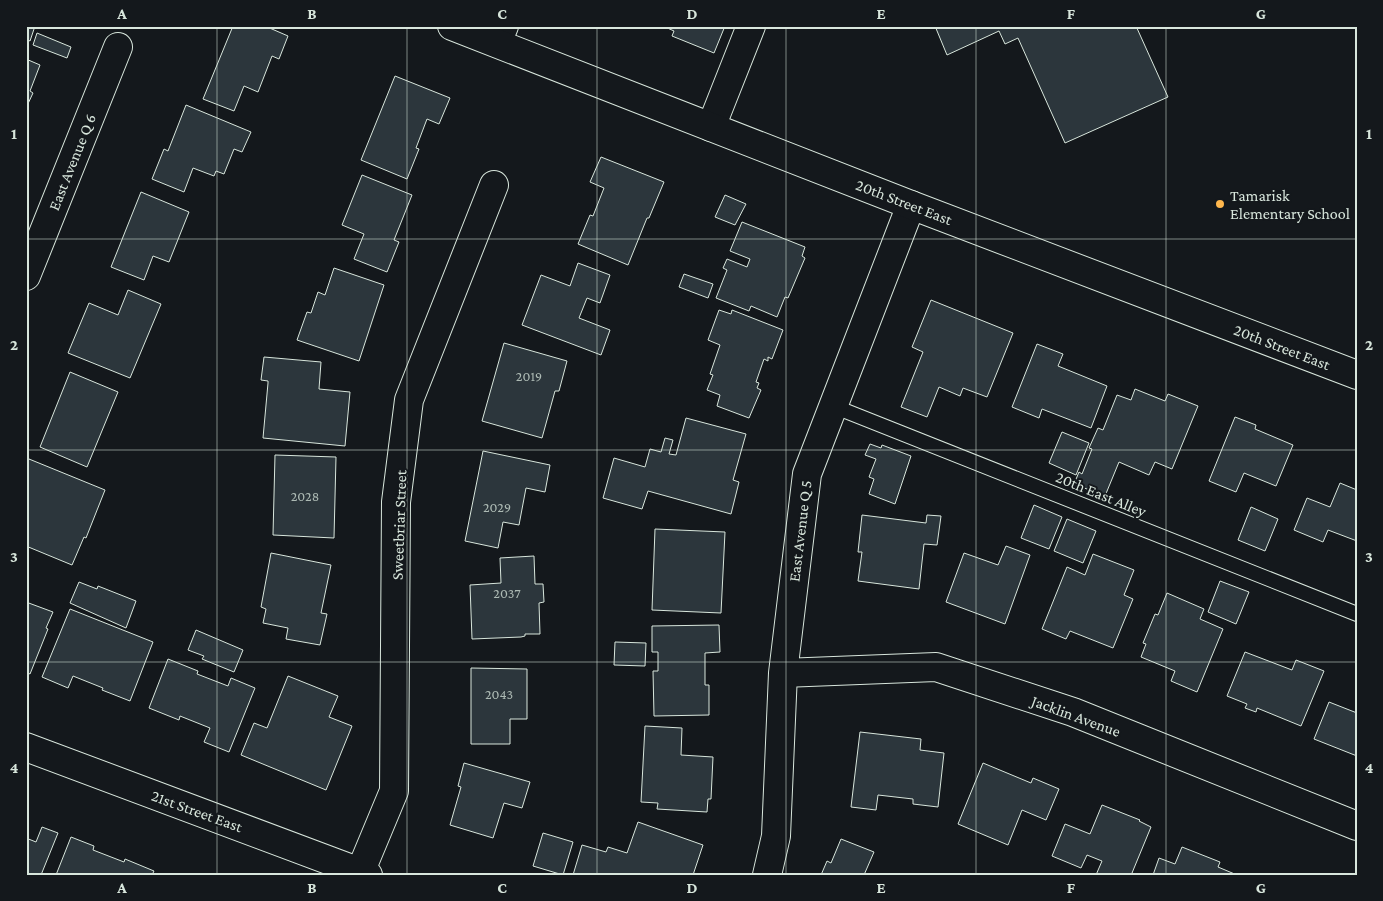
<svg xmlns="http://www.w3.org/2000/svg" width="1383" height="901" viewBox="0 0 1383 901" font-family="'Crimson Pro',serif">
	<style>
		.building { fill: #2c363c; stroke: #d8e6dc }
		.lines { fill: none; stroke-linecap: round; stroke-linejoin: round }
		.service-casing { stroke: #d8e6dc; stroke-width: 16 }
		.minor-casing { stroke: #d8e6dc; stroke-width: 30 }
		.tertiary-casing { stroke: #d8e6dc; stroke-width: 30 }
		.service { stroke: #14181c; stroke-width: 14 }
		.minor { stroke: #14181c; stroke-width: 28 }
		.tertiary { stroke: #14181c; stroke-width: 28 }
		.grid { fill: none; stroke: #d8e6dc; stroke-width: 1; stroke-opacity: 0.55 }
		.poi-dot { fill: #ffb74d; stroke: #14181c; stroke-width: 2 }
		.labels { text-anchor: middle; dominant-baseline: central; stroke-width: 4; stroke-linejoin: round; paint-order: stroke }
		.number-label { font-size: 14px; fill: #adbab4 }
		.street-label { font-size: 16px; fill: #d8e6dc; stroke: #14181c }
		.poi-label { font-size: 16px; fill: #d8e6dc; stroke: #14181c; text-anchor: start }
		.neatline { fill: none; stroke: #d8e6dc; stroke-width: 2 }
		.grid-label { font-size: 16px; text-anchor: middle; font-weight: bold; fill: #d8e6dc }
	</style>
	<rect width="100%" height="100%" fill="#14181c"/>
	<path class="building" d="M26,26H35L30,41L26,39Z
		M233,26H265L288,36L279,59L272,56L258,92L244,86L234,111L203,99Z
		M663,26H725L714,53L672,36L674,31Z
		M935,26H1136L1168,97L1065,143L1018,38L1005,44L999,31L947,55Z
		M37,33L71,47L67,58L33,45Z
		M26,59L40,65L30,91L33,93L26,108Z
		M395,76L450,98L439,124L427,119L416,148L419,149L407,179L361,160Z
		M186,105L251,132L242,152L234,149L224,174L216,171L214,176L193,168L184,192L152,179L164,149L168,151Z
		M601,157L664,182L649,218H647L628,265L578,244L590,215L593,216L604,188L590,182Z
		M362,175L412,195L394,240L399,242L387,272L354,259L364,234L342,225Z
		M141,192L189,212L169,262L153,256L144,280L111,267Z
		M725,195L746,204L735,225L715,217Z
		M742,222L805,247L802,256L805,258L788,298L785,297L777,317L751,306L749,311L716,298L727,270L723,268L727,259L747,267L750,259L730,251Z
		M578,263L610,275L600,303L587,298L579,318L610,330L601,355L522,325L541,275L570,286Z
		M334,268L384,285L359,361L297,340L307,312L311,313L318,292L325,295Z
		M684,274L713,284L708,298L679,287Z
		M128,290L161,304L130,378L68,353L89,303L118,315Z
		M931,300L1013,333L987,397L963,388L960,396L939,387L927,417L901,407L923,352L912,347Z
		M719,310L731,314L732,310L783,330L772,359L768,357V361L764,359L756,382L759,383L757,388L761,390L749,418L717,406L720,395L707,390L713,375L710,374L720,345L708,340Z
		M504,343L567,361L559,391H555L542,438L482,421Z
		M1037,344L1063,354L1058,366L1107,386L1091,428L1042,409L1039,418L1012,407Z
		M264,357L321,362L319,389L350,392L345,446L263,438L268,383V381L261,380Z
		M70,372L118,392L87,467L40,447Z
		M1135,389L1165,401L1168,394L1198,406L1172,469L1155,462L1149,475L1119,462L1105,496L1074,484L1079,472L1082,474L1092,449L1089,448L1098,428L1103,430L1117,395L1131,400Z
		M1235,417L1256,425L1255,429L1293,445L1276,486L1244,473L1236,492L1209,481Z
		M686,418L746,434L733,480L739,482L731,514L648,491L642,509L603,498L614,458L645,467L650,449L661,452L665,438L673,440L669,454L676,455Z
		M1062,432L1089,443L1076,475L1049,463Z
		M870,444L881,448L882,445L911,456L895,504L869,494L874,479L869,477L876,459L865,455Z
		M483,451L550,465L545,492L526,488L519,525L503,522L498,548L465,541Z
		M275,455L336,457L334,538L273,535Z
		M29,459L105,490L86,538L84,537L72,565L26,546V466Z
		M1340,483L1357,490V541L1328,530L1323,542L1294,530L1307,498L1330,507Z
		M1034,505L1062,517L1049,549L1021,538Z
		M1251,507L1278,519L1265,551L1238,540Z
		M862,515L926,523L927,515L941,516L937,545L924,544L919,589L858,581L862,552H858Z
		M1067,519L1096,531L1083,563L1054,551Z
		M655,529L725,532L721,613L652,610Z
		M1006,546L1030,555L1005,624L946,602L964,553L998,565Z
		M271,553L331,565L321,613L327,614L320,645L286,639L288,628L263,623L266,609L261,607Z
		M1093,554L1134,570L1124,595L1133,599L1113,648L1070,631L1066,639L1042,629L1067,567L1085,575Z
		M534,556L535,584H543L544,602L539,603L540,634H525V636L521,637L472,639L470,585L501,583L500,558Z
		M1220,581L1249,592L1236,624L1208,612Z
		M79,582L97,589L98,586L136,601L126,628L70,603Z
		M1167,593L1204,609L1200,619L1223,629L1197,692L1171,681L1175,671L1141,657L1146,644L1143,643L1155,614L1158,615Z
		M26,602L53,612L46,628L48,629L30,674L26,672Z
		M70,609L153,642L130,701L102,690L103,688L73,676L68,688L42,677Z
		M719,625L720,652L705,653V685H709V715L654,716L653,671H658V652H652V626Z
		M196,630L243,650L234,672L202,659L204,656L188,650Z
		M615,642L646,643L645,666L614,665Z
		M1245,652L1292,670L1296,660L1324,671L1301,726L1257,708L1256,712L1245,708L1247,704L1227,696Z
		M168,659L198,671L197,674L228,686L231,678L255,688L229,752L204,742L210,728L180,716L179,720L149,708Z
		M471,668L527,669V719H510V744H471Z
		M288,676L338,696L329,717L352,726L326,790L241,755L254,723L267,728Z
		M1329,702L1357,713V756L1314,739Z
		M645,726L682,728L681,755L713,757L711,799H708L707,812L657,809L658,803L641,802Z
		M860,732L921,739L920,750L944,753L938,807L913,804V799L878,795L876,810L851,807Z
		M464,763L530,782L522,808L504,803L493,838L450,825L461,787L458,786Z
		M983,763L1031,783L1033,778L1059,789L1046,820L1022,810L1008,845L958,824Z
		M1102,805L1140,820L1139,821L1151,827L1132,873L1135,875H1096L1102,861L1087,855L1081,868L1052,856L1065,824L1090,834Z
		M638,822L703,845L693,875H573L582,845L606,852L608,847L627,853Z
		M42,827L58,833L41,875H26V838L36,842Z
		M543,833L573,842L563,875L533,866Z
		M71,837L94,846L93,850L124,862L125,859L154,871L152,875H56Z
		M841,839L874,852L864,875H821L827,861L831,863Z
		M1182,847L1220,862L1218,867L1237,875H1153L1159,858L1175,864Z"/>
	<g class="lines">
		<g class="service-casing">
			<path id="service" d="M833,406L1357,614"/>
		</g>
		<g class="minor-casing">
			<path id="minor" d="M497,43L504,26
				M711,127L751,26
				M26,276L118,47
				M783,673L936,667L1073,712L1357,826
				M26,747L368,875
				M359,875L394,791L396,502L409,400L494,185
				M767,875L776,836L783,673L807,474L911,205"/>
		</g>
		<g class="tertiary-casing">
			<path id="tertiary" d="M452,26L911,205L1357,375"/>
		</g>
		<use href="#service" class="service"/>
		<use href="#minor" class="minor"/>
		<use href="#tertiary" class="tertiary"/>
	</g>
	<path class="grid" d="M217,26V875M407,26V875M597,26V875M786,26V875M976,26V875M1166,26V875M26,239H1357M26,450H1357M26,662H1357"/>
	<circle class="poi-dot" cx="1220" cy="204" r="5"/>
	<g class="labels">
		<g class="number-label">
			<text x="529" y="376">2019</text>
			<text x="305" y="496">2028</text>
			<text x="497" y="507">2029</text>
			<text x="507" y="593">2037</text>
			<text x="499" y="694">2043</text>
		</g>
		<g class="street-label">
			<text transform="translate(72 162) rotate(-68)">East Avenue Q 6</text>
			<text transform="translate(904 202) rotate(21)">20th Street East</text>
			<text transform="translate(1282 347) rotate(21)">20th Street East</text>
			<text transform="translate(1101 494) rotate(22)">20th East Alley</text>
			<text transform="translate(399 525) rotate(-88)">Sweetbriar Street</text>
			<text transform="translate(800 531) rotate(-83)">East Avenue Q 5</text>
			<text transform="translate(1076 716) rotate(20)">Jacklin Avenue</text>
			<text transform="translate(197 811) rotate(20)">21st Street East</text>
		</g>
		<g class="poi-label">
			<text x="1230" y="195">Tamarisk<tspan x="1230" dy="18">Elementary School</tspan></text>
		</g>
	</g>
	<rect width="1383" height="901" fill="none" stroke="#14181c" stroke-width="55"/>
	<rect x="28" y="28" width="1328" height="846" class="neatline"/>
	<g class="grid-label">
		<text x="122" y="19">A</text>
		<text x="312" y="19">B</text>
		<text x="502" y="19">C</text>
		<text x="692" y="19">D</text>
		<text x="881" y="19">E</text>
		<text x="1071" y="19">F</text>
		<text x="1261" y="19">G</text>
		<text x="14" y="139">1</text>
		<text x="1369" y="139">1</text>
		<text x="14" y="350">2</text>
		<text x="1369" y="350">2</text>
		<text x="14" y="562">3</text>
		<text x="1369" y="562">3</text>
		<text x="14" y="773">4</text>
		<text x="1369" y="773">4</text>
		<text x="122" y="893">A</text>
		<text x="312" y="893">B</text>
		<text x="502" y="893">C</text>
		<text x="692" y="893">D</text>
		<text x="881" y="893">E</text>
		<text x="1071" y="893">F</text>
		<text x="1261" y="893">G</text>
	</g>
</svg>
